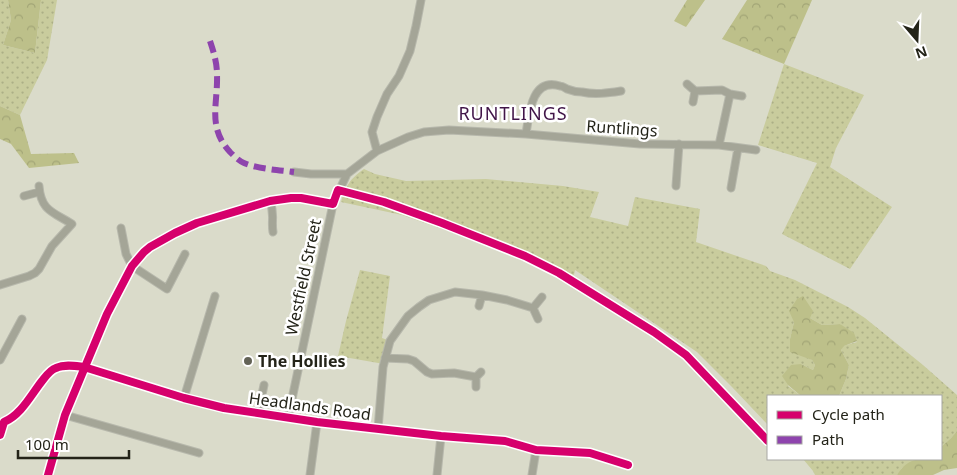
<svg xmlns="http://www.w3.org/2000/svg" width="957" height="475" viewBox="0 0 957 475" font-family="'Noto Sans',sans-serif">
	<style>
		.green { fill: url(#green-dots) }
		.forest { fill: url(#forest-crowns) }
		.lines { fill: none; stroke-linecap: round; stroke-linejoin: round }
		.minor-casing { stroke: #b7b8ac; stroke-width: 9 }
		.minor { stroke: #a4a597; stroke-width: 7 }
		.quiet { stroke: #8e44ad; stroke-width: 6; stroke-dasharray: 12 6; stroke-linecap: butt }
		.cycleway-casing { stroke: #fff; stroke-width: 11 }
		.cycleway { stroke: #d6006c; stroke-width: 8 }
		.poi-dot { fill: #636356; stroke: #fff; stroke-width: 2 }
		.labels { text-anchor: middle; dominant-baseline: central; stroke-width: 5; stroke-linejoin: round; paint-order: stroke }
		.street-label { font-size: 16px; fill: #232318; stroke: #fff }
		.poi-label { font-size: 16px; font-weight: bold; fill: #232318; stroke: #fff; text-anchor: start }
		.neighbourhood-label { font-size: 18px; letter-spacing: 1px; fill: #411548; stroke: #fff }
	</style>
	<defs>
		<pattern id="green-dots" width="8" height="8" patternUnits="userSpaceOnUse" patternTransform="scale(1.25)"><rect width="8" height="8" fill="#c9cc9d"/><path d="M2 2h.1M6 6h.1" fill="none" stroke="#acaf86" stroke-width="1.8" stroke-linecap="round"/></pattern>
		<pattern id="forest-crowns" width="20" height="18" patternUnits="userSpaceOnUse" patternTransform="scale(1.25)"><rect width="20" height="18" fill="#bdc08a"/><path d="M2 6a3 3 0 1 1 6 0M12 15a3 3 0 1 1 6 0" fill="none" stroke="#a2a576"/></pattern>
	</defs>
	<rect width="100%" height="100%" fill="#dadbca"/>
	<path class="green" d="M0,0H8L11,20L3,45L35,53L41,0H57L47,60L20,115L0,106Z
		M784,64L864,95L836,148L830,167L892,207L850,269L782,234L817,163L758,145Z
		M364,169L375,174L406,181L486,179L563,186L599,192L590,217L628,226L635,197L700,209L696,242L766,266L770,271L795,280L848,307L865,318L923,365L957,395V431L951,438L941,447V396H839L846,379L849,365L841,350L843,346L857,342L840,324L822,325L810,318L794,322L790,339L804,356L812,360L815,365L813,370L801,364L788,386L801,396H768V425L732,387L697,352L575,270L574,275L402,215L341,202C346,185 350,179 364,169Z
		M360,270L390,276L382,338L390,341L384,364L338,356L346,321Z
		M803,459H917L902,468L897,475H815L813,471Z"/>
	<path class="forest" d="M8,0H41L35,53L3,45L11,20Z
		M687,0H705L686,27L674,21Z
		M747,0H812L784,64L722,39Z
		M0,106L20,115L31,154L74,153L79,163L29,168L11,144L0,139Z
		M803,296L813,311L810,318L822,325L840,324L854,333L857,341L844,346L841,350L849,365L846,379L839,396H801L788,385L782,376L791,365L801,364L813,370L815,365L812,360L790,352V339L794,322L789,311L797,299Z
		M957,431V468L944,470L933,475H897C909,456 921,459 941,459V447L951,438Z"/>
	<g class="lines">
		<g class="minor-casing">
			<path id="minor" d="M687,84L695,91
				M693,102L695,91L722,90L730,94L742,96
				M526,134C529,115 531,77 560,86C563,86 565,88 567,89C572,91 578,92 582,92C595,95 608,93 621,91
				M719,145L730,94
				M377,151L372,132L377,117L387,94L399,76L410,51L416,26L421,0
				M294,172L311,174H347
				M676,186L679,144
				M731,188L738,148
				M24,196L39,192
				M270,201C275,215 271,220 273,232
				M121,228L126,254L132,266L167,289L185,254
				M0,285L29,276L35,273L39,269L52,246L72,224C53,212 41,211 39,186
				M479,306L482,295
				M538,319L533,308L542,297
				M385,358L408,359L414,361L427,372L432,374L454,373L476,377
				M0,360L22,319
				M476,387V377L481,372
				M184,398L215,296
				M258,414L264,385
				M65,415L199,453
				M288,418L333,204L347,174L377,151L408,137L424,132L449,130L526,134L640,144L719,145L756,150
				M0,424C20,418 30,396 43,380C47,375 51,369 57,367C66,364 75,366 84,367L184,398L224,408L317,422L441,436L505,441L536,450L590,453L628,465
				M378,429L383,367L390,341L408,316L419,307L429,300L455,292L482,295L507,300L533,308
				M48,475L65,415L107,314L132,266L144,252L150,247L175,233L197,223L270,201L291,198H301L333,204
				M310,475L317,422
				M437,475L441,436
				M532,475L536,450"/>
		</g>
		<use href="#minor" class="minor"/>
		<path class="quiet" d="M210,41C214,53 217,63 217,75C218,104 207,127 230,152C234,156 239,161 244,163C258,169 279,170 294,172"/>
		<g class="cycleway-casing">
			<path id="cycleway" d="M0,435L4,422C21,415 31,395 42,381C46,376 50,370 56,368C65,364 75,366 84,367L184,398L224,408L317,422L441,436L505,441L536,450L590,453L628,465
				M48,475L65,415L107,314L132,266L144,252L150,247L175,233L197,223L270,201L291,198H301L333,204L338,190L384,202L442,223L525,256L559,273L654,332L686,355L768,441"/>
		</g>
		<use href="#cycleway" class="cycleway"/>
	</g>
	<circle class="poi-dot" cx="248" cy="361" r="5"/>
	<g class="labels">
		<g class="street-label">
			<text transform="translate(622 128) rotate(4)">Runtlings</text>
			<text transform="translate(303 277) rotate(-78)">Westfield Street</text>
			<text transform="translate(310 406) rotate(8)">Headlands Road</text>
		</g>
		<g class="poi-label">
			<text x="258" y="361">The Hollies</text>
		</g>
		<g class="neighbourhood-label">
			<text x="513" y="113">RUNTLINGS</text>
		</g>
	</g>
	<rect x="767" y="395" width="175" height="65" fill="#ffffff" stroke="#a7a7a3"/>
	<rect x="777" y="411" width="25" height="8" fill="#d6006c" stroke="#a7a7a3"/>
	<text x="812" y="420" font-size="15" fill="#232318">Cycle path</text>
	<rect x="777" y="436" width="25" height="8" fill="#8e44ad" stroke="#a7a7a3"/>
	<text x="812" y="445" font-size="15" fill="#232318">Path</text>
	<g transform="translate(917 40) rotate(161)" stroke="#ffffff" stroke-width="4" paint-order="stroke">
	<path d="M0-4L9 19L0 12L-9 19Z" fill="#232318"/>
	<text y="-8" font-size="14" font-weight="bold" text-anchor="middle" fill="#232318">N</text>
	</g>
	<path d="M18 450v8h111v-8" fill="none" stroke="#232318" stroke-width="2.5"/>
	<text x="25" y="450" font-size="15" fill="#232318" stroke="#ffffff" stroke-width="4" paint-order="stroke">100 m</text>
</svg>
